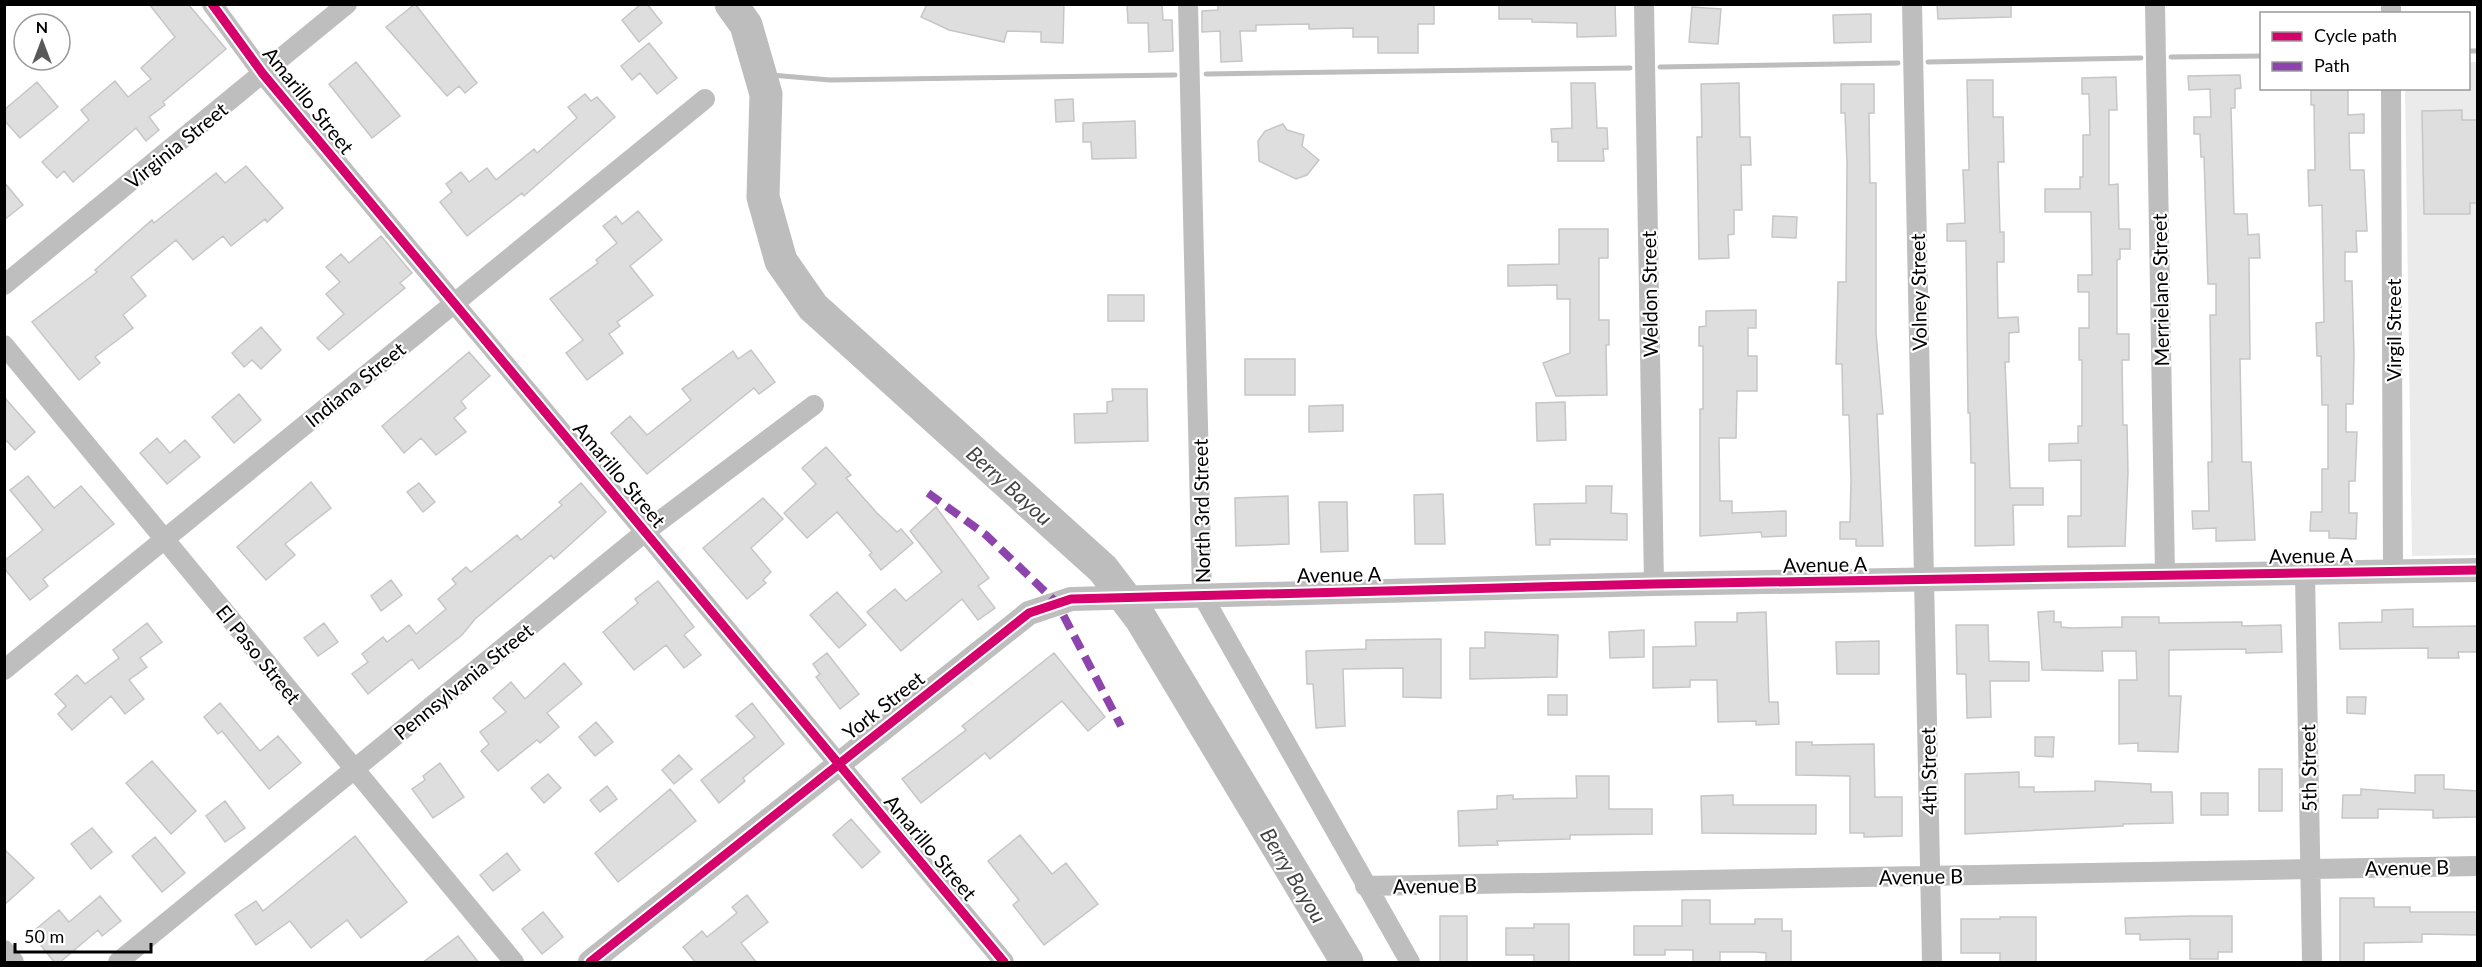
<svg xmlns="http://www.w3.org/2000/svg" width="2482" height="967" viewBox="0 0 2482 967" font-family="Lato,sans-serif">
	<style>
		.green { fill: #ebebeb }
		.lines { fill: none; stroke-linecap: round; stroke-linejoin: round }
		.stream { stroke: #bdbdbd; stroke-width: 5 }
		.river { stroke: #bdbdbd; stroke-width: 33 }
		.building { fill: #dedede; stroke: #c6c6c6; stroke-width: 1.5 }
		.minor { stroke: #bebebe; stroke-width: 20 }
		.tertiary { stroke: #bebebe; stroke-width: 24 }
		.quiet { stroke: #8e44ad; stroke-width: 8; stroke-dasharray: 15 8; stroke-linecap: butt }
		.cycleway-casing { stroke: #fff; stroke-width: 13 }
		.cycleway { stroke: #d6006c; stroke-width: 9 }
		.labels { text-anchor: middle; dominant-baseline: central; stroke-width: 4.5; stroke-linejoin: round; paint-order: stroke }
		.street-label { font-size: 20px; fill: #000; stroke: #fff }
		.water-label { font-size: 21px; font-style: italic; fill: #424242; stroke: #fff }
	</style>
	<rect width="100%" height="100%" fill="#fff"/>
	<path class="green" d="M2469,62H2477V555L2412,556L2405,89L2468,88Z"/>
	<g class="lines">
		<path class="stream" d="M2468,51H2478
			M2171,57L2262,56
			M1928,62L2141,58
			M1660,67L1898,63
			M760,74L830,80L1175,75
			M1206,74L1630,68"/>
		<path class="river" d="M731,4L746,25L766,94L763,197L781,261L813,307L1103,569L1141,619L1347,962"/>
	</g>
	<path class="building" d="M149,4H188L226,49L163,102L165,105L149,117L159,130L146,141L136,128L73,182L64,171L57,178L42,162L89,120L81,110L115,81L128,97L151,79L141,68L175,37Z
		M415,4L477,83L465,93L459,86L447,96L386,27Z
		M641,4H647L662,23L639,42L622,20Z
		M927,4H1064L1063,43L1041,42V32L1007,31L1004,42L949,30L921,17Z
		M1127,4H1162L1163,20H1172L1173,51L1149,52L1148,23H1128Z
		M1218,4H1434V24H1418V53H1378V37H1353V28L1309,29V24L1256,25V31H1240L1242,61L1221,62L1220,31L1202,32V11L1218,10Z
		M1499,4H1615L1616,36L1577,37V23L1532,22V19H1499Z
		M1937,4H2011V17L1938,19Z
		M1692,7L1721,9L1718,44L1689,42Z
		M1871,14V42L1834,43L1833,15Z
		M649,43L677,78L657,94L640,73L632,80L621,66Z
		M356,62L400,116L372,138L329,84Z
		M2240,75L2241,88L2235,89V108H2231L2234,214H2247L2248,235L2259,234L2260,258H2249L2250,359H2240L2242,462H2251L2255,540L2216,541V528L2193,529L2192,511H2209L2208,462H2212L2210,315H2216V284H2208L2204,157H2201L2200,134H2194V117H2211L2210,89L2189,90L2188,76Z
		M2116,77L2117,110H2109V185L2118,184L2119,229H2130V249H2120V259L2117,260V334H2129V360H2122L2123,425H2127L2128,472L2125,546L2068,547V516H2081V460L2049,461V444L2078,443V426H2082V360H2079V328H2089V292H2078V275H2092L2091,212H2045V189H2080V177H2083V135H2090L2089,94H2082V78Z
		M1967,80H1993V117H2003L2004,162H1998L2000,232H2004V262H1997L1998,318L2018,317L2019,332L2009,333V362H2005L2010,488H2043V505H2013L2014,545L1975,546V463H1971L1970,413H1968L1966,241H1947V224L1965,223L1963,170H1969Z
		M37,82L58,107L20,138L4,120V110Z
		M1571,83H1595L1597,128H1607L1608,149H1603L1604,161H1558V142H1552L1551,129L1572,128Z
		M1739,83L1740,137H1750L1751,165H1741L1742,210H1734V234L1728,235L1729,258L1699,259L1697,137H1702L1701,84Z
		M1841,84H1874V113H1869L1870,183H1876V333L1883,414H1877L1883,546H1856V539H1840V522H1850L1851,480L1849,415H1843L1842,364H1836L1838,282H1846L1847,164L1845,113H1841Z
		M2311,88H2348V115L2364,114V133H2349L2350,170H2364L2367,231H2356L2357,252H2345V281H2352L2354,355L2353,404H2346V432H2357L2355,481H2349V513H2357L2356,539L2329,538V531H2310L2311,512H2322V469H2328V405H2322L2321,356H2317L2316,323L2324,322L2322,205L2309,206L2308,170H2315L2314,105H2311Z
		M585,94L591,101L597,97L615,117L524,196L522,193L467,236L440,202L452,192L446,184L461,172L469,182L487,168L496,180L534,149L537,153L577,118L568,107Z
		M1073,99L1074,121L1056,122L1055,100Z
		M2462,110V120H2478V203H2470V214H2424L2422,111Z
		M1135,121L1136,158L1092,159L1091,142H1083V123Z
		M1283,124L1287,130L1304,135L1302,146L1319,160L1307,175L1296,179L1259,161L1258,141L1265,131Z
		M246,166L283,208L267,222L265,219L231,246L223,236L193,260L176,240L131,277L146,296L123,315L133,328L95,357L100,363L79,380L32,322L97,272L95,270L152,220L154,223L216,173L225,183Z
		M4,182L23,205L4,220Z
		M638,211L662,240L630,266L653,295L617,322L620,326L609,334L623,353L587,380L566,353L583,340L550,299L598,263L596,260L617,243L603,226L616,216L622,224Z
		M1773,216L1797,217L1796,238L1772,237Z
		M1559,229H1608V258H1599V320H1609V345H1606L1607,395L1556,396L1543,363L1570,353V299H1557V285L1508,286V265L1559,264Z
		M381,236L412,273L400,283L405,288L329,350L317,338L344,314L326,294L340,282L326,267L341,254L349,263Z
		M1108,295H1144V321H1108Z
		M1756,310V328H1748V356H1757V391H1737L1736,438H1719L1720,501H1732V513L1786,511V536L1762,537L1761,532L1700,536V409H1703V346H1699V327L1706,326V311Z
		M261,327L281,350L261,369L252,360L244,367L232,353Z
		M751,350L775,382L759,394L754,388L647,474L611,433L630,416L647,435L691,400L682,389L733,351L738,359Z
		M469,352L490,376L461,401L466,408L454,418L466,432L436,455L421,438L404,453L382,426Z
		M1245,359H1295V395H1245Z
		M1112,389H1147L1148,441L1075,443L1074,414L1107,413V402L1113,401Z
		M239,394L261,420L234,443L212,417Z
		M4,397L35,432L15,450L4,438Z
		M1565,402L1566,440L1537,441L1536,403Z
		M1343,405V431L1309,432V406Z
		M157,438L170,453L185,440L200,457L167,484L140,453Z
		M826,447L851,475L846,478L876,512L897,532L901,529L913,543L881,570L869,555L872,553L837,512L807,538L784,513L816,484L802,468Z
		M28,476L54,508L81,486L114,524L43,579L48,586L30,600L4,568V561L43,530L10,490Z
		M311,482L331,508L285,544L295,555L266,580L237,547Z
		M419,483L435,502L423,512L407,492Z
		M581,483L606,512L554,559L551,555L475,619L462,635L419,669L412,659L368,694L352,674L368,662L362,654L383,637L387,642L409,625L416,634L446,609L438,599L456,584L452,579L466,567L471,572L517,535L521,540L562,505L559,502Z
		M1586,486H1612L1611,513L1627,514V540L1550,539V545H1536L1534,504L1586,503Z
		M1443,494L1445,544H1415L1414,495Z
		M1288,496L1289,544L1236,546L1235,498Z
		M763,498L783,519L751,548L771,572L763,580L766,583L747,599L703,548Z
		M1319,502H1347L1348,551L1321,552Z
		M936,507L989,578L978,586L995,608L978,620L962,599L901,651L867,612L895,589L906,601L942,572L910,531Z
		M391,580L402,595L381,611L371,596Z
		M658,581L694,627L684,635L701,655L684,668L666,645L634,670L603,632L638,603L635,599Z
		M837,592L866,625L839,648L810,615Z
		M2413,609V627L2478,626V652H2458L2459,658H2428V648L2340,649L2339,623L2382,622V610Z
		M2054,611V622H2061V627L2071,628L2122,627V617H2159V623L2242,622V626L2281,625L2282,652L2246,653V649L2169,650V696H2181L2178,752L2138,751V743L2119,744V680H2137L2136,651H2102L2103,671L2042,670L2038,612Z
		M1766,612L1769,702H1778L1779,724L1756,725V721L1718,722L1717,680H1690V687L1653,688V647L1696,646L1695,622H1737V613Z
		M147,623L162,642L140,658L147,667L129,680L144,699L125,714L111,696L72,730L58,714L66,706L55,694L77,675L85,684L119,658L113,650Z
		M324,623L338,642L318,656L304,638Z
		M1956,625H1988L1989,661L2029,662V681H1990L1991,717L1967,718L1966,674H1957Z
		M1644,630V657L1610,658L1609,632Z
		M1485,632L1558,635L1557,677L1470,679V648H1485Z
		M1441,639V698L1403,697V668L1343,669L1345,726L1316,728L1313,684H1307L1306,651L1366,649V640Z
		M1879,641V674H1837L1836,642Z
		M827,653L859,694L840,709L816,677L820,674L813,664Z
		M1054,653L1105,717L1088,731L1062,701L990,759L985,753L921,803L902,779L966,730L962,726Z
		M564,663L582,684L547,713L559,727L540,743L537,740L498,771L481,751L489,744L480,732L506,712L493,698L511,682L525,699Z
		M1548,695H1567V715H1548Z
		M2347,697H2366L2365,714L2347,713Z
		M220,703L260,751L278,736L301,763L269,789L222,731L218,734L204,717Z
		M752,703L784,744L743,778L745,781L719,803L701,780L755,737L736,716Z
		M596,722L613,742L595,756L579,737Z
		M2035,737H2054L2053,757L2035,756Z
		M1796,742H1812V745L1874,744L1875,797H1902V836L1864,837V833H1850V776L1796,775Z
		M679,755L692,769L674,784L662,770Z
		M152,761L196,811L171,834L126,783Z
		M440,763L464,797L433,818L412,789L425,780L423,776Z
		M2259,769H2282V811H2259Z
		M2019,772V787H2034V792L2095,791V781L2151,784V792H2172L2173,823L2123,824V826L1965,834V774Z
		M548,774L561,788L544,803L531,788Z
		M2415,775H2444V789L2478,791V817L2433,818V810L2378,809V818H2342L2343,795H2361V789L2415,793Z
		M1576,776H1609V809H1652V834L1570,835V839L1497,841L1498,845L1459,846L1458,811L1497,809V796L1513,795V799L1577,798Z
		M607,786L617,799L600,812L590,800Z
		M670,789L696,821L618,882L595,853Z
		M2201,793H2228V815H2201Z
		M1733,795V805H1816V834L1702,833L1701,796Z
		M225,801L245,828L225,842L206,816Z
		M851,819L880,852L862,868L833,835Z
		M92,828L112,852L91,869L71,844Z
		M1020,835L1052,874L1066,863L1098,904L1044,945L1013,905L1019,900L988,861Z
		M355,836L407,902L361,938L347,920L311,948L290,921L256,945L235,915L256,901L263,911Z
		M155,837L185,873L162,892L132,856Z
		M4,849L34,878L4,905Z
		M507,853L520,870L493,891L480,875Z
		M747,895L768,922L741,943L757,963H696L683,947L702,931L707,937L737,913L732,907Z
		M100,896L121,921L102,936L98,930L59,963H55L31,933L59,910L69,922Z
		M2340,898H2374V907H2410V912H2478V935L2422,934V942L2364,943V962H2340Z
		M1682,900H1710V924H1755V919H1782V931H1791V963H1766V953L1755,952H1720V963H1693V950H1665V955H1634V926H1682Z
		M543,912L563,937L542,954L522,929Z
		M1440,916H1467V963H1440Z
		M2190,916H2232V952H2218V959H2190V939L2140,940V934H2126L2125,918Z
		M2000,917H2036V963H2000V953H1961V919H2000Z
		M1534,924H1569V963H1534V955H1506V928H1534Z
		M458,936L479,963H422Z"/>
	<g class="lines">
		<path class="minor" d="M212,4L263,74L1004,962
			M1188,4L1202,595L1410,962
			M1644,4L1654,584
			M1912,4L1932,962
			M2155,4L2165,575
			M2391,4V14
			M2391,88L2393,572
			M4,285L347,4
			M4,345L514,962
			M2305,573L2312,962
			M4,670L705,99
			M1365,886L2478,866
			M4,950L14,962
			M118,962L645,532L814,405"/>
		<path class="tertiary" d="M590,962L1029,613L1071,599L1654,584L2478,570"/>
		<path class="quiet" d="M928,493L986,535L1057,603L1121,726"/>
		<g class="cycleway-casing">
			<path id="cycleway" d="M212,4L263,74L1004,962
				M590,962L1029,613L1071,599L1654,584L2478,570"/>
		</g>
		<use href="#cycleway" class="cycleway"/>
	</g>
	<g class="labels">
		<g class="street-label">
			<text transform="translate(309 100) rotate(51)">Amarillo Street</text>
			<text transform="translate(176 145) rotate(-39)">Virginia Street</text>
			<text transform="translate(2160 290) rotate(-91)">Merrielane Street</text>
			<text transform="translate(1918 292) rotate(-91)">Volney Street</text>
			<text transform="translate(1649 294) rotate(-91)">Weldon Street</text>
			<text transform="translate(2393 330) rotate(-90)">Virgil Street</text>
			<text transform="translate(355 384) rotate(-39)">Indiana Street</text>
			<text transform="translate(620 474) rotate(50)">Amarillo Street</text>
			<text transform="translate(1201 511) rotate(-91)">North 3rd Street</text>
			<text transform="translate(2311 555) rotate(-1)">Avenue A</text>
			<text transform="translate(1825 564) rotate(-1)">Avenue A</text>
			<text transform="translate(1339 574) rotate(-1)">Avenue A</text>
			<text transform="translate(259 654) rotate(51)">El Paso Street</text>
			<text transform="translate(463 681) rotate(-39)">Pennsylvania Street</text>
			<text transform="translate(883 705) rotate(-38)">York Street</text>
			<text transform="translate(2308 768) rotate(-91)">5th Street</text>
			<text transform="translate(1928 771) rotate(-91)">4th Street</text>
			<text transform="translate(931 847) rotate(50)">Amarillo Street</text>
			<text transform="translate(2407 867) rotate(-1)">Avenue B</text>
			<text transform="translate(1921 876) rotate(-1)">Avenue B</text>
			<text transform="translate(1435 885) rotate(-1)">Avenue B</text>
		</g>
		<g class="water-label">
			<text transform="translate(1010 485) rotate(42)">Berry Bayou</text>
			<text transform="translate(1294 875) rotate(59)">Berry Bayou</text>
		</g>
	</g>
	<rect width="2482" height="967" fill="none" stroke="#000000" stroke-width="12"/>
	<rect x="2260" y="12" width="210" height="78" fill="#ffffff" stroke="#999999" stroke-width="1.5"/>
	<rect x="2272" y="32" width="30" height="9" fill="#d6006c" stroke="#999999" stroke-width="1.5"/>
	<text x="2314" y="42" font-size="18" fill="#000000">Cycle path</text>
	<rect x="2272" y="62" width="30" height="9" fill="#8e44ad" stroke="#999999" stroke-width="1.5"/>
	<text x="2314" y="72" font-size="18" fill="#000000">Path</text>
	<g transform="translate(42 42)"><circle r="28" fill="#ffffff" stroke="#999999" stroke-width="1.5"/>
	<path d="M0-4.5L10 22L0 15L-10 22Z" fill="#595959"/>
	<text y="-9" font-size="16" font-weight="bold" text-anchor="middle" fill="#000000">N</text>
	</g>
	<path d="M15 943v9h136v-9" fill="none" stroke="#000000" stroke-width="3"/>
	<text x="24" y="943" font-size="18" fill="#000000" stroke="#ffffff" stroke-width="4.5" paint-order="stroke">50 m</text>
</svg>
